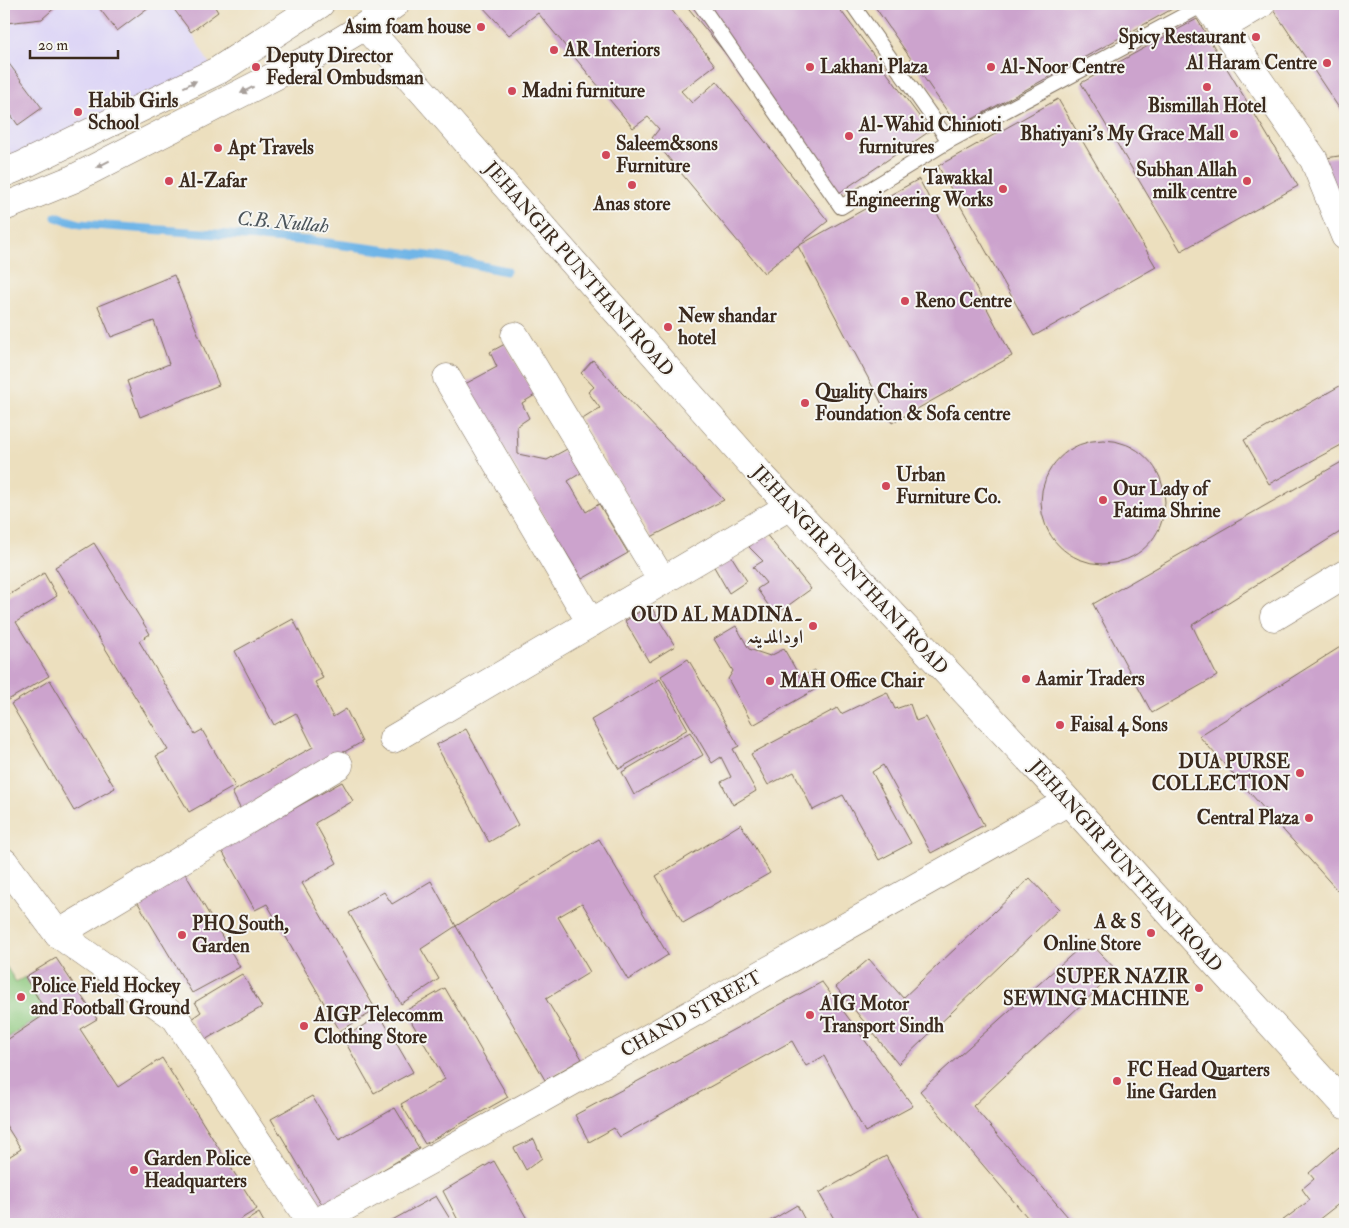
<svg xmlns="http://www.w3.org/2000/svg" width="1349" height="1228" viewBox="0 0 1349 1228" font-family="'IM FELL Double Pica',Amiri,serif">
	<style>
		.built { fill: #ddd5f6 }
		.green { fill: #8ec97e; stroke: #647a4e }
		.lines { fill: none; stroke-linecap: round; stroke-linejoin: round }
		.stream { stroke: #70b5e7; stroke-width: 9 }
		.building { fill: #cca3cd }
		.lane-casing { stroke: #796956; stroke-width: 16 }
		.street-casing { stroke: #796956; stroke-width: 29 }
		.secondary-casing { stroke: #796956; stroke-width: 29 }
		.lane { stroke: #fff; stroke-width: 14 }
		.street { stroke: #fff; stroke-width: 28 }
		.secondary { stroke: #fff; stroke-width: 28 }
		.oneway { fill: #a79f9a }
		.poi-dot { fill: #d1495b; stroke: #f6f6f2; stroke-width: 2 }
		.labels { text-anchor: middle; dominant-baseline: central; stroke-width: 4; stroke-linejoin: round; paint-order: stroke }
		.poi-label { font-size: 19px; font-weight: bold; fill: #3b2a1e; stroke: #f6f6f2; text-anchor: start }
		.street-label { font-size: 19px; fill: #3b2a1e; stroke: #f6f6f2 }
		.water-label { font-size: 20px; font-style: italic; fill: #4b545a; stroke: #f6f6f2 }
	</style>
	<rect width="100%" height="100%" fill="#f6f6f2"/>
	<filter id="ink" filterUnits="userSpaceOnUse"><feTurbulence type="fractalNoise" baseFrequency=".02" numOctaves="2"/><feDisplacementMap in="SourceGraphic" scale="10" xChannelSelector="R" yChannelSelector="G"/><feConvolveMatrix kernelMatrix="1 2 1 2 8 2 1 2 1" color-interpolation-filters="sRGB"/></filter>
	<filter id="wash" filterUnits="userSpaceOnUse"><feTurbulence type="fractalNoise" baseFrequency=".0096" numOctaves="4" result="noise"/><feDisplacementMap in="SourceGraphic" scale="20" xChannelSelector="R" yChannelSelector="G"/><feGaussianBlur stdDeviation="1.12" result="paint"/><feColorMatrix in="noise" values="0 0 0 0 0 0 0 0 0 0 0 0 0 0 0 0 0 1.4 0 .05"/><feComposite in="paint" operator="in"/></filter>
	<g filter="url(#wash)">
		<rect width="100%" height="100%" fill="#ecdfbe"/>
		<path class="built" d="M4,4H170L191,32L220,82L21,169L4,142Z"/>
		<path class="green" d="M4,963L16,982L25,977L47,1013L4,1040Z"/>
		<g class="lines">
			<path class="stream" d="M56,217L80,224L312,241L444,258L506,271"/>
		</g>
		<g id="blocks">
			<path class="building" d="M4,4H59L42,19L6,23L4,22Z
				M96,4H153L117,31Z
				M170,4H213L218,12L191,32Z
				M480,4H667L715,65L681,91L692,103L717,81L828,221L764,273L652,138L659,129L648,117L633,128L538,13L509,35Z
				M685,4H836L930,131L839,193Z
				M873,4H1171L1174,8L958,127Z
				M1282,4H1345V117L1273,9Z
				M1197,19L1298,186L1181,251L1081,83Z
				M4,57L42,108L18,125L4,105Z
				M1058,99L1156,267L1034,336L938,166Z
				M1345,155V204L1314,160Z
				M919,179L1012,356L892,423L798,246Z
				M174,275L219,385L140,417L127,381L169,364L154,321L111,337L98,306Z
				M505,344L535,395L522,403L529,418L517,426L518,454L547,460L567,449L581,473L568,481L586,512L599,504L628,553L582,579L465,384L497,367L490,352Z
				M593,360L622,393L724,500L651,537L581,420L600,408L588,392L594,387L581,373Z
				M1345,383V443L1269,484L1244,440Z
				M1041 502a62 62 0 1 1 124 0a62 62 0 1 1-124 0Z
				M1345,460V529L1192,625L1217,676L1152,713L1093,604Z
				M765,533L811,589L775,615L757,589L766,583L753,567L763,561L749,547Z
				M94,543L150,634L139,641L195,734L202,730L235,786L189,812L156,756L168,750L55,567Z
				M730,554L747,581L729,593L713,565Z
				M44,573L57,596L16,622L49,676L8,700L4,693V598Z
				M650,605L675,646L649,662L625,621Z
				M293,619L323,678L315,682L333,717L346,709L362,742L241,810L232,792L313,747L296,713L274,725L235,651Z
				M736,626L749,649L770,656L784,649L800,677L815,670L823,685L753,725L728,679L733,671L714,639Z
				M1345,644V899L1199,736Z
				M688,659L739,746L733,749L756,791L733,805L721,782L731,777L721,757L712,763L661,676Z
				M660,679L688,729L619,769L591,720Z
				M50,680L115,788L74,811L11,704Z
				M887,692L895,709L910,704L916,721L926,717L984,825L931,853L883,765L872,772L911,843L879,860L843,795L813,810L794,772L768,785L751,754L837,708L841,714Z
				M466,729L518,825L489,842L436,745Z
				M690,732L703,755L634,795L622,772Z
				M342,782L353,801L315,823L337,863L302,883L376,1010L340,1031L267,904L255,910L221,849Z
				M741,824L770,873L683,923L656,876Z
				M599,839L668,955L628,980L582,903L558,917L590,972L546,999L582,1059L545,1080L456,926Z
				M183,870L240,967L192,993L135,898Z
				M1030,878L1059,909L898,1064L836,987L869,959L903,998Z
				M431,881L456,926L421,949L439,979L401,1004L349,913L384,892L392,904Z
				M1088,940L1117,971L973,1106L1074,1224H1033L920,1091Z
				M56,958L97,1019L80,1029L118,1087L162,1058L257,1209L233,1224H9L4,1216V1160L21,1149L4,1122V1042L47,1013L25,977Z
				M242,974L262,1007L203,1041L191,1019L201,1012L195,1002Z
				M822,982L913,1106L865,1132L824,1056L806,1066L792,1041L620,1137L614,1128L589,1142L575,1115Z
				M445,988L508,1097L425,1144L401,1104L445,1079L405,1011Z
				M380,1015L413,1072L374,1093L343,1038Z
				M312,1096L339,1140L395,1108L419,1148L323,1206L271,1119Z
				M534,1139L542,1158L526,1170L514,1148Z
				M1339,1147L1345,1155V1187L1343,1188L1345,1191V1199L1313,1224H1278L1310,1200L1302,1189L1314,1179L1309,1173Z
				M886,1156L923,1224H837L819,1193Z
				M494,1161L530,1224H460L443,1191Z
				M436,1196L453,1224H385Z
				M797,1205L807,1224H765Z
				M259,1213L265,1224H241Z"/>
		</g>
	</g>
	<g filter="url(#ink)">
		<use href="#blocks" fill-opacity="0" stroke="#796956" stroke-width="1"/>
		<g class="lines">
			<g class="lane-casing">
				<path id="lane" d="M700,4L841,207L949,141L1205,4
					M852,4L949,141"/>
			</g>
			<g class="street-casing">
				<path id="street" d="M1205,4L1222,27L1314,160L1345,236
					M1222,27L1261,4
					M515,336L662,580
					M447,378L591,623
					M1274,617L1345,574
					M393,739L790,506
					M58,934L339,765
					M314,1224L539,1100L1067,802"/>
			</g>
			<g class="secondary-casing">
				<path id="secondary" d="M365,26L760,474L1045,776L1345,1105
					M4,173L21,166L219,70L320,4
					M4,207L73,179L320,53L365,26L395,4
					M4,862L58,934L175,1017L312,1224"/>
			</g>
			<use href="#lane" class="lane"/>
			<use href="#street" class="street"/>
			<use href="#secondary" class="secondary"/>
		</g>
		<defs><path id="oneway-solid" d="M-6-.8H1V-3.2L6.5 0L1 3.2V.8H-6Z" transform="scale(1.25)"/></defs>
		<g class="oneway">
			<use href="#oneway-solid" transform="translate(190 84) rotate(-26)"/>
			<use href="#oneway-solid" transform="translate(247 90) rotate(153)"/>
			<use href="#oneway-solid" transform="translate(103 164) rotate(153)"/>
		</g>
	</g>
	<g class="poi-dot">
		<circle cx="481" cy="27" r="5"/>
		<circle cx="1256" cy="37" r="5"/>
		<circle cx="554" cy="50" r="5"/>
		<circle cx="1327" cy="63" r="5"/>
		<circle cx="256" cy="67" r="5"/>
		<circle cx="810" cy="67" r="5"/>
		<circle cx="991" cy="67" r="5"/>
		<circle cx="1207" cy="87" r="5"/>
		<circle cx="512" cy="91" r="5"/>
		<circle cx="78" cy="112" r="5"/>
		<circle cx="1234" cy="134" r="5"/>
		<circle cx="849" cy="136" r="5"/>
		<circle cx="218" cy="148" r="5"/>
		<circle cx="606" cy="155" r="5"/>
		<circle cx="169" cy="181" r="5"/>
		<circle cx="1247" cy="181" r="5"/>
		<circle cx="632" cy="185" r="5"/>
		<circle cx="1003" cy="189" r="5"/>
		<circle cx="905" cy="301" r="5"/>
		<circle cx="668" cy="327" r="5"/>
		<circle cx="805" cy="403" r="5"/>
		<circle cx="886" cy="486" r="5"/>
		<circle cx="1103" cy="500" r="5"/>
		<circle cx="813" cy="626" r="5"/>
		<circle cx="1026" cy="679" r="5"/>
		<circle cx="770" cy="681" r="5"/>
		<circle cx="1060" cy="725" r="5"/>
		<circle cx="1300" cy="773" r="5"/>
		<circle cx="1309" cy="818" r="5"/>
		<circle cx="1151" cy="933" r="5"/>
		<circle cx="182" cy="935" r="5"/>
		<circle cx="1199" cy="988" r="5"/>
		<circle cx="21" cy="997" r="5"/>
		<circle cx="810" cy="1015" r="5"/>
		<circle cx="304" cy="1026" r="5"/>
		<circle cx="1117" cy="1081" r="5"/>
		<circle cx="134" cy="1170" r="5"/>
	</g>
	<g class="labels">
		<g class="poi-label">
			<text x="471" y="27" text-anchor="end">Asim foam house</text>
			<text x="1246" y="37" text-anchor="end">Spicy Restaurant</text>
			<text x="564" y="50">AR Interiors</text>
			<text x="266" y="56">Deputy Director<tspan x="266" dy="22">Federal Ombudsman</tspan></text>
			<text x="1317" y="63" text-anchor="end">Al Haram Centre</text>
			<text x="820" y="67">Lakhani Plaza</text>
			<text x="1001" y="67">Al-Noor Centre</text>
			<text x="522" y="91">Madni furniture</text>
			<text x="88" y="101">Habib Girls<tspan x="88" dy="22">School</tspan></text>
			<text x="1207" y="106" text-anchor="middle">Bismillah Hotel</text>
			<text x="859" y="125">Al-Wahid Chinioti<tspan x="859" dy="22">furnitures</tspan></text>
			<text x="1224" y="134" text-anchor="end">Bhatiyani's My Grace Mall</text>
			<text x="616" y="144">Saleem&amp;sons<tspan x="616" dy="22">Furniture</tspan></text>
			<text x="228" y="148">Apt Travels</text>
			<text x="1237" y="170" text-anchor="end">Subhan Allah<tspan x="1237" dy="22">milk centre</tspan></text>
			<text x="993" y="178" text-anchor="end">Tawakkal<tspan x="993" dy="22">Engineering Works</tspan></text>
			<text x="179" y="181">Al-Zafar</text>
			<text x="632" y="204" text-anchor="middle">Anas store</text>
			<text x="915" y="301">Reno Centre</text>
			<text x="678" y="316">New shandar<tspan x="678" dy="22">hotel</tspan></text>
			<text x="815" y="392">Quality Chairs<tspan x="815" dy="22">Foundation &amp; Sofa centre</tspan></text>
			<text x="896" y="475">Urban<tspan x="896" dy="22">Furniture Co.</tspan></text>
			<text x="1113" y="489">Our Lady of<tspan x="1113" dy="22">Fatima Shrine</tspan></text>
			<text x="803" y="615" text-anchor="end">OUD AL MADINA۔<tspan x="803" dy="22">اودالمدینہ</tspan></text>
			<text x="1036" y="679">Aamir Traders</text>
			<text x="780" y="681">MAH Office Chair</text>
			<text x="1070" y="725">Faisal 4 Sons</text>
			<text x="1290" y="762" text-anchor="end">DUA PURSE<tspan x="1290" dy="22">COLLECTION</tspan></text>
			<text x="1299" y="818" text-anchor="end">Central Plaza</text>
			<text x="1141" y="922" text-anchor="end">A &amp; S<tspan x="1141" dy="22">Online Store</tspan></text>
			<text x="192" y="924">PHQ South,<tspan x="192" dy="22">Garden</tspan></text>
			<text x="1189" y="977" text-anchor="end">SUPER NAZIR<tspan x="1189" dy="22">SEWING MACHINE</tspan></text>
			<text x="31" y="986">Police Field Hockey<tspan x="31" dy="22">and Football Ground</tspan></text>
			<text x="820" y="1004">AIG Motor<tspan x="820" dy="22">Transport Sindh</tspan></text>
			<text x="314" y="1015">AIGP Telecomm<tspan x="314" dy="22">Clothing Store</tspan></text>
			<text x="1127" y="1070">FC Head Quarters<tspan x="1127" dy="22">line Garden</tspan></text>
			<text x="144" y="1159">Garden Police<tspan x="144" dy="22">Headquarters</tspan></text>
		</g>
		<g class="street-label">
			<text transform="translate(579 269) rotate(49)">JEHANGIR PUNTHANI ROAD</text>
			<text transform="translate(850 570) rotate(47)">JEHANGIR PUNTHANI ROAD</text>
			<text transform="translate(1126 866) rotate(48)">JEHANGIR PUNTHANI ROAD</text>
			<text transform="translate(691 1014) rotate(-29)">CHAND STREET</text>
		</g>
		<g class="water-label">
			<text transform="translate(283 222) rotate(5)">C.B. Nullah</text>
		</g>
	</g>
	<rect width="1349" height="1228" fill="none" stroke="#f6f6f2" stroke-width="20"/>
	<path d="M30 50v8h88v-8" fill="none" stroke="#3b2a1e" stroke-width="2.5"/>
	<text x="38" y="50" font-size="15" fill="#3b2a1e" stroke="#f6f6f2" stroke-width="4" paint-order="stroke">20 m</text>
</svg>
